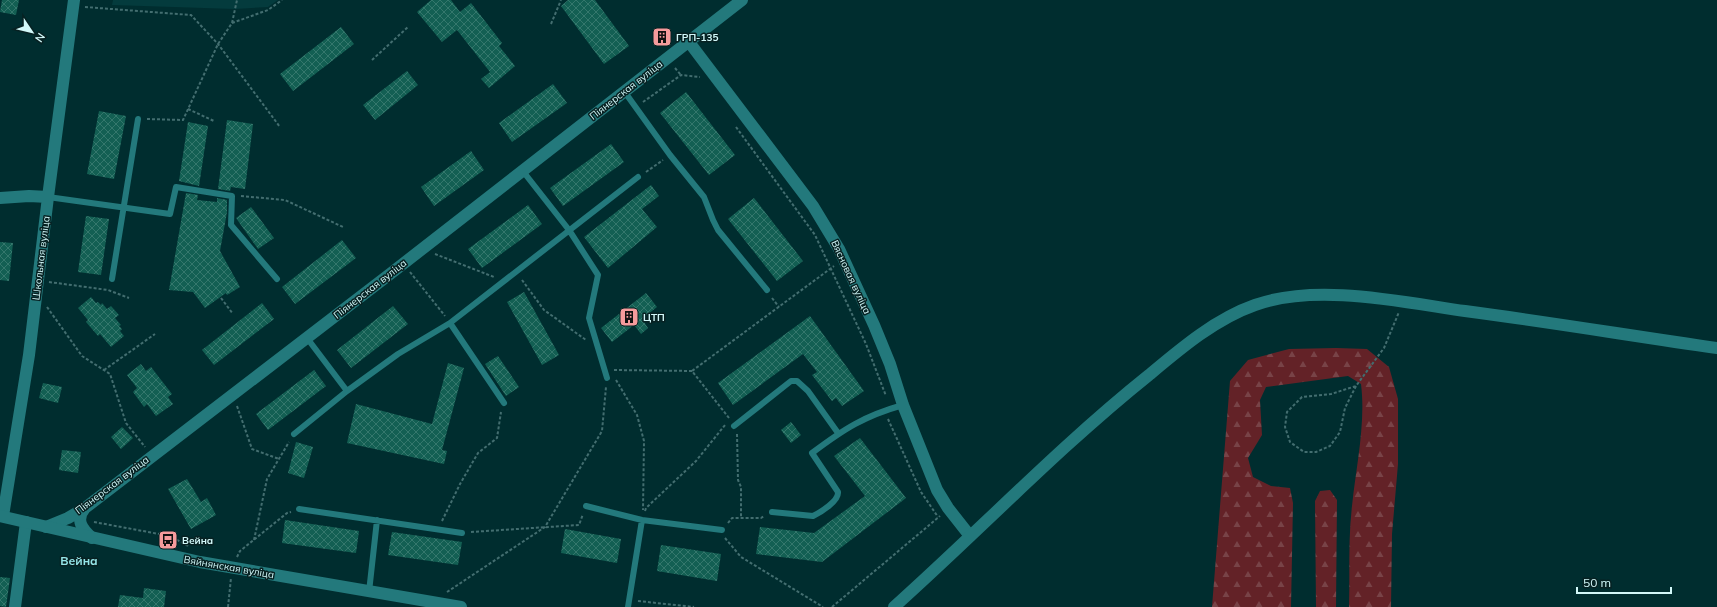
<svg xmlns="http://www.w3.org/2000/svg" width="1717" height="607" viewBox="0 0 1717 607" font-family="Mulish,sans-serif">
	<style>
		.built { fill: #043b3d }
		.forest { fill: url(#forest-firs) }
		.building { fill: url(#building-cross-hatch) }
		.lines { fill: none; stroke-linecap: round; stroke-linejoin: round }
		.path { stroke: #436e70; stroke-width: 2; stroke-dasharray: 3 2; stroke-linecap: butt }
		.lane { stroke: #23797c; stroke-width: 6 }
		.street { stroke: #23797c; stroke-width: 12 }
		.secondary { stroke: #23797c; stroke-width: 12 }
		.labels { text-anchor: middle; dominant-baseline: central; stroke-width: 3; stroke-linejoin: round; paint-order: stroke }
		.poi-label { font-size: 10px; font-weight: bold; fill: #d2f8f9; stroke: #072122; text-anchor: start }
		.street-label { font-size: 10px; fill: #d2f8f9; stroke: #072122 }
		.quarter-label { font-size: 12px; font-weight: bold; fill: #95e6e9; stroke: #072122 }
	</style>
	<defs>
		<pattern id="forest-firs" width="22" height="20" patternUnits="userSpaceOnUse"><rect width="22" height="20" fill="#632227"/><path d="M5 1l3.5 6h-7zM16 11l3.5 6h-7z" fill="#784347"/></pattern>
		<pattern id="building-cross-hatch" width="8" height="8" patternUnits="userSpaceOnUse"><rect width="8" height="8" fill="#135f53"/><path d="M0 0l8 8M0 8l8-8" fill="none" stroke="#34776c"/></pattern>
	</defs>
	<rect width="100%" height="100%" fill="#002d2f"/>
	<path class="built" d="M113,0H278L268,7L235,9L112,5Z"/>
	<path class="forest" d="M1336,348L1367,349L1389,367L1398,399V464L1392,534L1391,607H1349C1350,574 1348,539 1352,506C1356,467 1366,423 1361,384L1348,376L1266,387L1260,400L1262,435L1248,458L1253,477L1271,486L1290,488L1293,503L1291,607H1212L1230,381L1248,360L1289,349Z
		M1330,490L1337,500L1336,607H1316L1315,501L1320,491Z"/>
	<path class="building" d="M2,0H19L16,15L0,12Z
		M431,0H451L460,12L471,3L502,43L499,46L515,66L489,88L481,79L490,72L457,30L442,42L417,12Z
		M568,0H595L629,46L604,64L561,6Z
		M341,27L354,44L293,91L280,74Z
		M407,71L418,85L375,120L363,105Z
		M553,84L567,103L512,142L499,123Z
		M686,92L735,155L709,175L660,113Z
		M99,111L126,116L114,179L87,174Z
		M227,120L253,124L245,189L231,187L230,191L218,189Z
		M188,122L208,126L199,186L179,181Z
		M611,144L624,162L563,206L550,188Z
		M471,151L484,170L434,206L421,187Z
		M651,185L659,196L642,209L657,227L608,268L584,237Z
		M186,193L198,195L197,200L217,202V198L227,200V212L220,251L240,287L227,295L226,293L205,308L193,292L169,290Z
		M754,198L803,261L777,281L728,219Z
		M528,205L542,224L482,268L468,249Z
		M251,207L274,238L258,249L236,218Z
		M86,216L109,219L101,275L78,272Z
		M342,240L356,258L295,304L282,287Z
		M0,242L13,243L9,281L0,280Z
		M524,292L559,355L542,365L507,302Z
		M646,293L657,307L642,319L648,328L641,334L634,325L612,342L601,328Z
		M91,297L96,303L98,302L101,305L102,303L107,309L111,306L119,315L115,318L121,325L119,326L122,329L120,331L124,336L111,347L100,334L98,336L86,322L88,320L78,308Z
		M262,303L274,319L214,365L202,350Z
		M393,306L408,324L351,368L337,350Z
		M810,316L864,391L842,406L836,398L832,401L812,375L817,372L803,354L733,405L718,383Z
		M498,356L519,387L506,396L485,364Z
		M448,363L464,368L442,450L447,451L444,464L347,443L356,404L432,424Z
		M141,364L146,371L151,367L172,394L168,397L173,404L156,416L147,404L144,407L133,392L137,388L127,375Z
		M314,370L326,386L268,430L256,414Z
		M43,383L62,387L58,403L39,398Z
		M791,422L801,435L791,443L781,430Z
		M122,427L133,438L121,449L111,437Z
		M860,438L906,498L822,562L756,554L760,527L814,533L865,496L834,456Z
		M296,442L313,447L304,478L288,473Z
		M62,450L81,452L78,473L59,470Z
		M187,479L201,502L207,498L216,515L191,529L168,489Z
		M285,520L359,531L356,553L282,543Z
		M565,529L621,539L617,563L561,553Z
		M392,532L462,542L458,565L388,555Z
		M661,545L721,554L717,581L657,571Z
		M0,577L10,578L6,607L0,606Z
		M144,588L166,591L164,607H118L120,595L143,598Z"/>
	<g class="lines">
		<path class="path" d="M85,7L191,15L218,44L280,127
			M232,23L268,10L282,0
			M551,24L561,0
			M372,60L408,27
			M675,68L681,75
			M643,102L681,75L700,77
			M188,109L214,121
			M147,119L183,120L218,44L232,23L237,0
			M736,127L815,235L866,344L886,396
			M646,172L663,160
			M241,196L285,200L343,227
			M435,254L494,277
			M410,272L445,316
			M522,280L544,310L586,340
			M49,282L108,290L129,298
			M221,298L233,314
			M772,298L779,307
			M47,307L82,356L110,374L126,423L145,447
			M104,370L155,334
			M614,370L692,371
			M616,380L637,415L644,441L643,510
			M1356,386L1345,408L1340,432L1330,446L1316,452H1304L1290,442L1285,427L1287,412L1302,397L1331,394L1356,386L1384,348L1399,312
			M237,406L252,449L279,459
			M729,418L692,371L834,266
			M888,419L921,492L938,517
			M737,434L738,480L741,487V518
			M645,511L646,508L696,461L725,425
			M442,521L460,484L478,453L497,438L501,412
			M94,522L170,536L188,546
			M728,523L732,518H761L764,516
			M471,532L579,525L583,514
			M725,538L741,557L823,607
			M254,540L267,479L289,442
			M237,557L240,551L287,513L291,512
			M447,592L545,527L602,431L606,387
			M638,601L694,607
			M228,607L231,578
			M832,607L940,516"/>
		<path class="lane" d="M624,91L670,155L704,197L713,220L718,230L767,290
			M522,170L569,230L598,275L589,318L607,378
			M48,197L170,214L176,187L232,196L231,225L277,279
			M112,279L138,119
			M450,323L504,403
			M307,338L347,391
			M734,426L791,381H797L808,391L838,433
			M294,434L347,391L398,354L450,323L638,177
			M586,506L642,520L722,530
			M299,509L462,533
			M772,512L813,516C821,512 839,501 838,492L812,453C844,429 864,416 903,405
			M369,592L377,520
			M628,607L642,520"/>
		<path class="street" d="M689,42L813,206L839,249L874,325L890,364L903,405L937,490L948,508L970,536
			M0,198L29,196L48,197
			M85,508C75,520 82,529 92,538
			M3,516L29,355L48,197L74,0
			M46,527L68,518L85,508L390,274L742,0
			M15,607L26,522"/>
		<path class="secondary" d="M0,516L200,562L461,607
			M894,607C980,530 1059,447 1149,375C1180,349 1215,319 1255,305C1316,283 1402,302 1465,311C1549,322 1633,336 1717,348"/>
	</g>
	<defs>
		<g id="building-square" transform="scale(1)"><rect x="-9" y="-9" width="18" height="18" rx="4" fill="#f59b9c" stroke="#072122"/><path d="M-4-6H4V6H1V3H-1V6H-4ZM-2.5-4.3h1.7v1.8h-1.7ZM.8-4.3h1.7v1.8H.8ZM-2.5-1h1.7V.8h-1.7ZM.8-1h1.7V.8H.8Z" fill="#111"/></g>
		<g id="bus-square" transform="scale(1)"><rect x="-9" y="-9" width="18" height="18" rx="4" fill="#f59b9c" stroke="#072122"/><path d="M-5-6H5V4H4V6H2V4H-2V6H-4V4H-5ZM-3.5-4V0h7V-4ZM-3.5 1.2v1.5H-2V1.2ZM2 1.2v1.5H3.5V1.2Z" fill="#111"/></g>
	</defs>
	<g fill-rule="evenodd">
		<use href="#building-square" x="662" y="37"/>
		<use href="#building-square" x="629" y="317"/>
		<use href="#bus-square" x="168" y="540"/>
	</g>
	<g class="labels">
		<g class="poi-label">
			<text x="676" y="37">ГРП-135</text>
			<text x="643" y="317">ЦТП</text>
			<text x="182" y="540">Вейна</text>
		</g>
		<g class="street-label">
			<text transform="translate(626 90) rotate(-38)">Піянерская вуліца</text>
			<text transform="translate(41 258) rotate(-83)">Школьная вуліца</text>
			<text transform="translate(851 277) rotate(65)">Вясновая вуліца</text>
			<text transform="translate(370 289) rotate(-38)">Піянерская вуліца</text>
			<text transform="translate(112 485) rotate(-37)">Піянерская вуліца</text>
			<text transform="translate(229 567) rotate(10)">Вяйнянская вуліца</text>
		</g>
		<g class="quarter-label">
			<text x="79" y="560">Вейна</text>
		</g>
	</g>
	<g transform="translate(32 32) rotate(125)" stroke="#072122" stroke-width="3" paint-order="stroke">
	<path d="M0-3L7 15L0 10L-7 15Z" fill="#d2f8f9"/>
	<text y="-6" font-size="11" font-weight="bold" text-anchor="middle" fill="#d2f8f9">N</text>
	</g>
	<path d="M1577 587v6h94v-6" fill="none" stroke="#d2f8f9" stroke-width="2"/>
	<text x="1583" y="587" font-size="12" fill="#d2f8f9" stroke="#072122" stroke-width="3" paint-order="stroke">50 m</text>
</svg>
